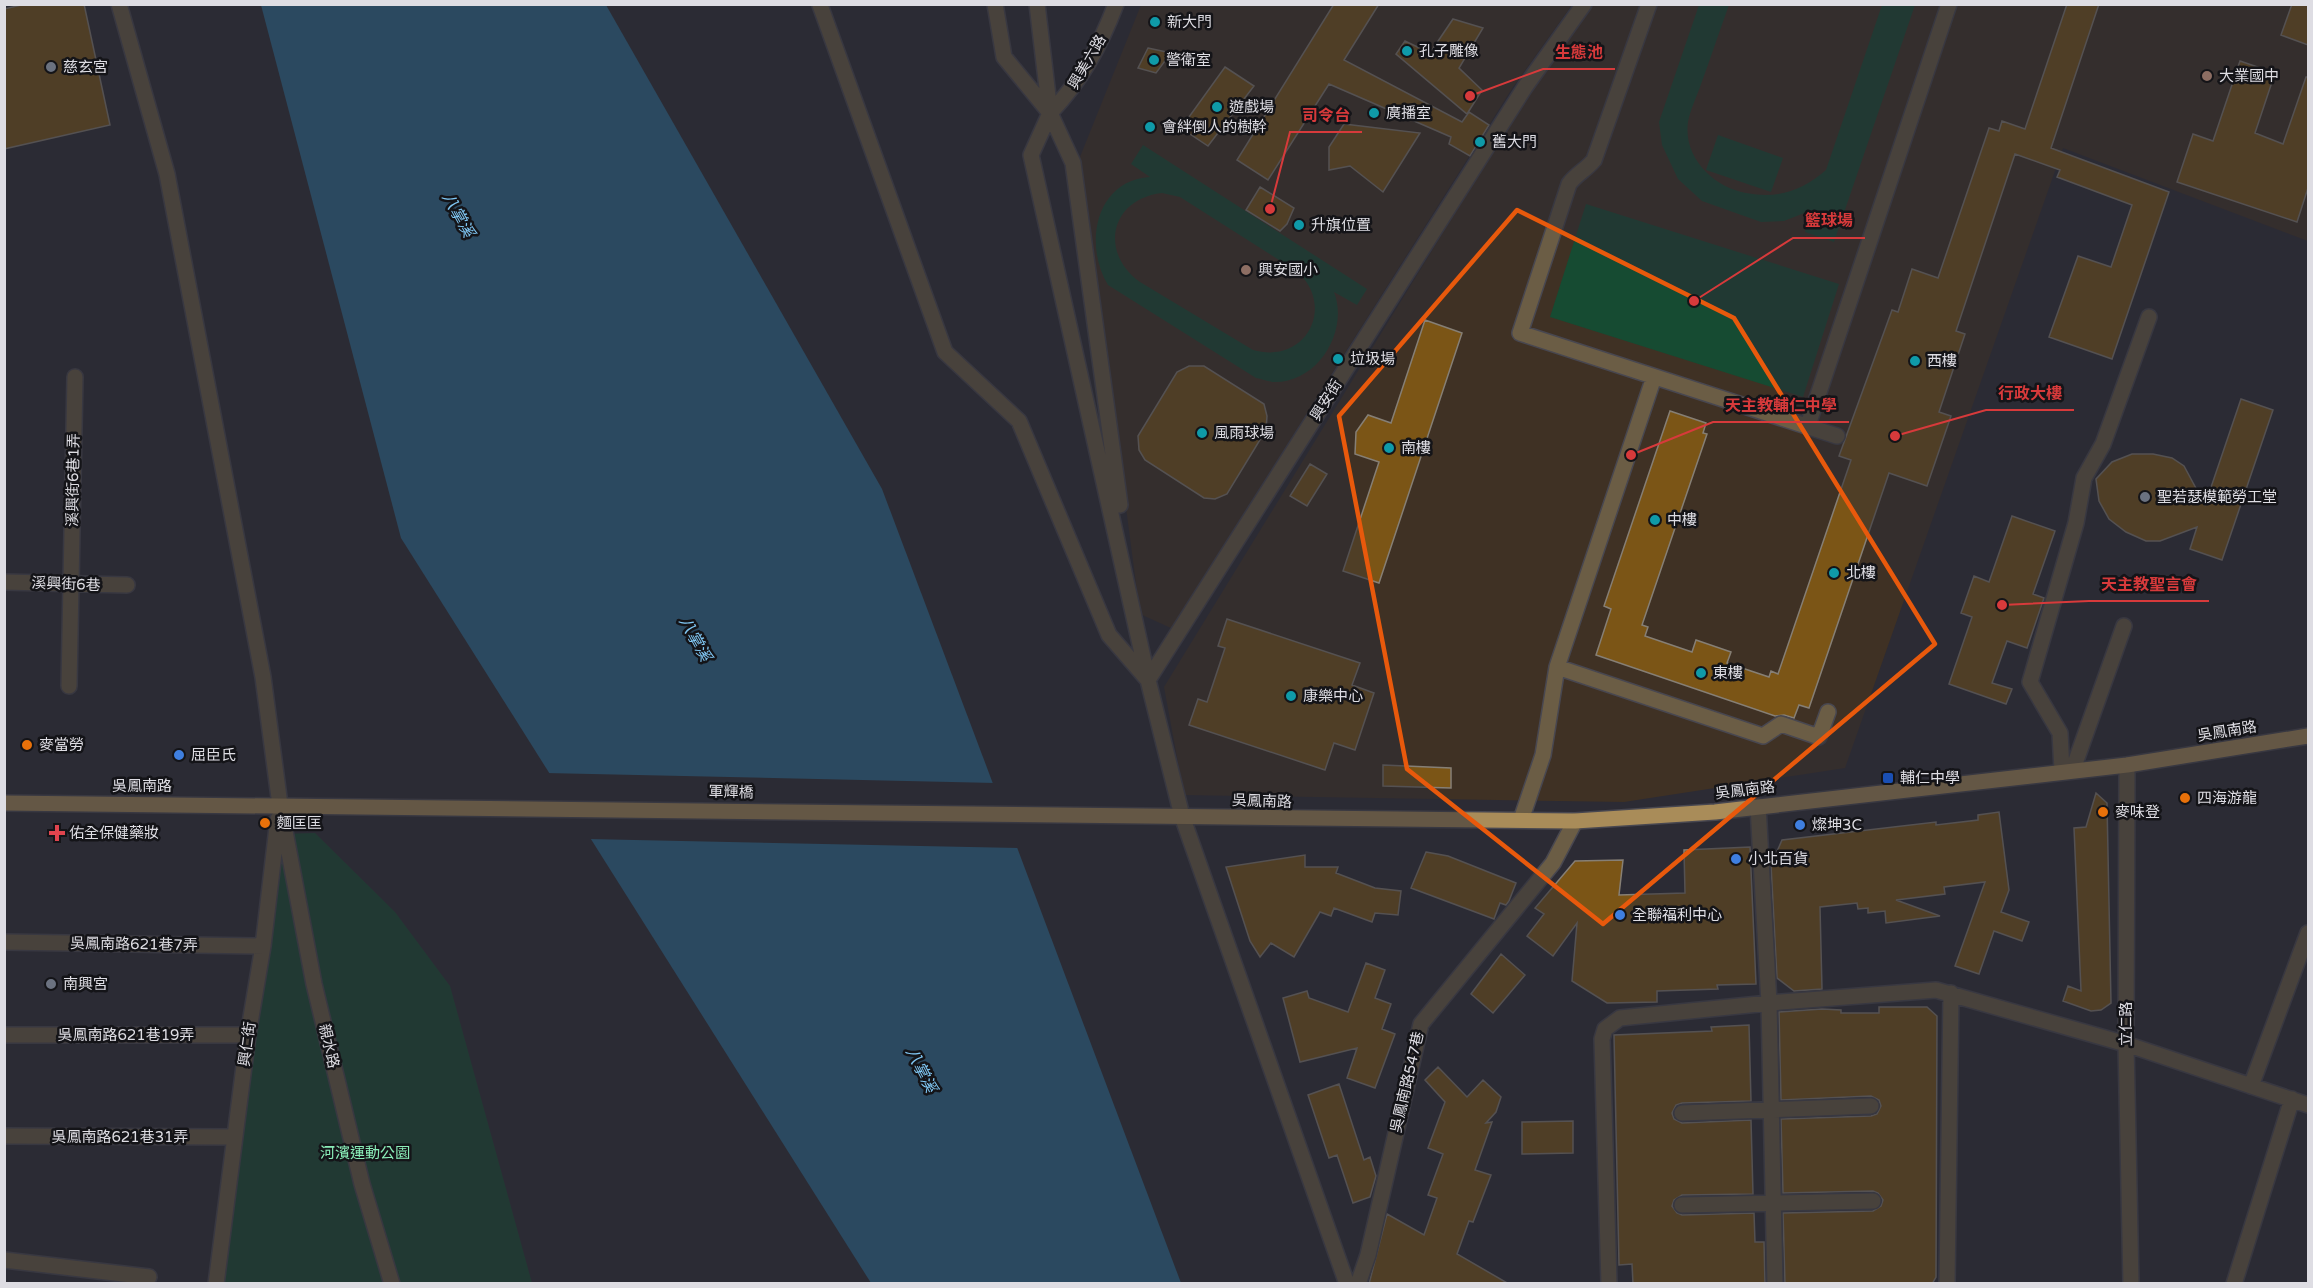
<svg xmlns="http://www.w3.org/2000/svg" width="2313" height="1288" viewBox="0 0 2313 1288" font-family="'Varela Round','Noto Sans TC',sans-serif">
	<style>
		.education { fill: #3f3124 }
		.green { fill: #164b32; fill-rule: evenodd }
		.water { fill: #2a6e94 }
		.pier { fill: #2c2b34 }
		.building { fill: #7b5516; stroke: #867f75; stroke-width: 1.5 }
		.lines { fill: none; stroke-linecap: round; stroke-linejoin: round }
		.minor-casing { stroke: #484750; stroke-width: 18 }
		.major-casing { stroke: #484750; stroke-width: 18 }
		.minor { stroke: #6b5d45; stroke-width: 15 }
		.major { stroke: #a98c59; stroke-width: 15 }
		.marked { fill: none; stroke: #e8590c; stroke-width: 4.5; stroke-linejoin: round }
		.culture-dot { fill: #0f9aa8; stroke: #141418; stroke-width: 2 }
		.worship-dot { fill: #6b7280; stroke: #141418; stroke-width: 2 }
		.education-dot { fill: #8d6e63; stroke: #141418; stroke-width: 2 }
		.food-dot { fill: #e8710a; stroke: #141418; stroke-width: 2 }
		.shop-dot { fill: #3f7fe0; stroke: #141418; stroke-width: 2 }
		.transit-dot { fill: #1a4fb4; stroke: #141418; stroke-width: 2 }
		.health-dot { fill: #e0444e; stroke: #141418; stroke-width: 2 }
		.labels { text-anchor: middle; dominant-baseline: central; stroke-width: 5; stroke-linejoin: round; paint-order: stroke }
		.poi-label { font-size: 15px; fill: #dedde3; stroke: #141418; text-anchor: start }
		.street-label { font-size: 15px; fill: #dedde3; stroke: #141418 }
		.park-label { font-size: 15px; fill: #8aedb8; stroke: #141418 }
		.water-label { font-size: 16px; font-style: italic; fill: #80c8f5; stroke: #141418 }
		.leader { fill: none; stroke: #d73a3b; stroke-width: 2 }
		.callout-dot { fill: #d73a3b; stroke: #141418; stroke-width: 2 }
		.callout-label { font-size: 16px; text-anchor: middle; font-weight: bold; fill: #d73a3b; stroke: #141418; stroke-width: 5; stroke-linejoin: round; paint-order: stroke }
	</style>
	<rect width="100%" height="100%" fill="#2c2b34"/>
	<path class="education" d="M1141,5H1572L1513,87L1171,628L1140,614L1080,157Z
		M1592,5H2308V241L2063,148L1845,768L1624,802L1184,795L1164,687L1522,104Z"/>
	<path class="green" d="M1699,5H1729C1719,32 1710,60 1700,87C1696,98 1690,111 1688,122C1683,158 1714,187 1746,193C1778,199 1802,191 1826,170L1882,5H1915L1834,242L1805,232L1812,210L1784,221L1761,222L1702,201L1678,179L1662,145L1659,122Z
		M1718,135L1783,158L1771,192L1706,170Z
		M1143,145L1367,289L1357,305L1334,292C1349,330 1319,382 1275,382C1269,382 1262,379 1256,378L1108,285C1083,244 1096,180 1150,177L1131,164ZM1162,193L1180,197L1298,272C1336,308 1305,365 1253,350L1140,282C1099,253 1110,199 1162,193Z
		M1586,204L1839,284L1803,397L1550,317Z
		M315,833L395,912L450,986L532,1283L220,1284L281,834Z"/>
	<path class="water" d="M261,5H606L882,489L1181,1283H871L401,538Z"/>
	<path class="pier" d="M546,773L996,783L1020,848L587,839Z"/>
	<path class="building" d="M25,4H84L110,125L4,149V9Z
		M1334,4H1379L1344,60L1462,122L1469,112L1489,125L1470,156L1449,144L1451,137L1329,84L1268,180L1237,160Z
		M2067,4H2099L2051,148L2169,192L2112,359L2049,337L2078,256L2111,267L2132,205L2057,177L2060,170L2015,154L1956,331L1965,334L1939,412L1951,416L1927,486L1889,473L1809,708L1799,705L1794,718L1784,715L1775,716L1596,655L1611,609L1604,606L1670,411L1706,423L1703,433L1707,434L1642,625L1648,627L1645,636L1692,652L1696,640L1731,652L1727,663L1769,677L1771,671L1778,674L1851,460L1839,456L1892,310L1898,312L1912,269L1938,278L1989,128L1999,131L2002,121L2025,129Z
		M2292,4H2308V45L2281,35Z
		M1453,19L1483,28L1459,68L1482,90L1467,114L1396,54L1405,41L1430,53Z
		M1148,48L1171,53L1156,73L1138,68Z
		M2240,61L2275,73L2255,133L2283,144L2306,77H2308V188L2297,222L2177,182L2193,134L2213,141Z
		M1225,67L1254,86L1208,146L1181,128Z
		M1344,124L1420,133L1383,192L1350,166L1329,170V147Z
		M1260,187L1294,208L1287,224L1280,231L1246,210Z
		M1425,320L1462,333L1379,583L1343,571L1379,462L1355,454L1356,432L1368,415L1391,423Z
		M1189,366H1204L1264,404L1267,416L1266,430L1227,494L1215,499L1204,498L1145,460L1139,450L1138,436L1177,372Z
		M2241,399L2273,410L2222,560L2190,549L2197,527L2160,541H2146L2126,532L2109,519L2099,501L2096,479L2112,462L2132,454H2153L2172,458L2184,466L2205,505Z
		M1310,464L1327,474L1307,506L1290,496Z
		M2012,516L2055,531L2033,594L2044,598L2027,648L2007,641L1992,683L2012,689L2006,704L1949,684L1972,617L1961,613L1974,576L1989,582Z
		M1227,619L1360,663L1352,685L1374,693L1355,750L1334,743L1325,770L1189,725L1198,699L1207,702L1225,648L1218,646Z
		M1383,765L1451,768V788L1383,786Z
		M2096,793L2107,803L2111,1003L2101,1010L2091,1011L2063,1001L2068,986L2081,991L2074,828L2086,827Z
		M1999,812L2009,890L2001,912L2029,922L2022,941L1994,931L1979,974L1955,966L1985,882L1944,887L1945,894L1896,900L1940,916L1886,923L1885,911L1868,913V908L1858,909L1857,903L1820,907L1822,989L1794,991L1777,978L1771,865L1782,840L1936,822V825L1978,820V815Z
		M1750,847L1756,984L1717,985L1718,989L1657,991V1002L1607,1003L1572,981L1577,923L1553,956L1527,936L1544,914L1535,908L1575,861L1623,860L1619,895L1685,893L1684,850Z
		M1426,852L1448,856L1516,883L1509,901L1506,905L1500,903L1494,919L1411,888Z
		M1305,855V867H1338L1336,873L1375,888L1401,891L1398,915L1375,913L1372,922L1334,908L1331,916L1320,912L1294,957L1271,943L1260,957L1250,941L1226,867Z
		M1501,954L1525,975L1493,1013L1471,994Z
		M1366,963L1385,970L1375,998L1391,1004L1382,1029L1395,1034L1375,1088L1347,1078L1357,1048L1300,1062L1283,998L1307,991L1309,998L1348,1012Z
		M1879,1007H1927L1937,1016L1936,1277L1932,1284H1785L1783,1213L1873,1211L1881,1206L1883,1200L1878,1193L1873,1191L1783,1193L1781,1119L1871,1116L1877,1114L1881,1106L1879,1100L1871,1096L1781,1100L1779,1012L1822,1009L1841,1010V1013H1879Z
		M1749,1025L1751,1101L1682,1103L1676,1105L1672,1113L1674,1119L1682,1123L1751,1120L1753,1194L1682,1195L1674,1200L1672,1206L1677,1213L1682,1215L1754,1213L1755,1242H1764L1765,1284H1633L1632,1264L1619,1265L1614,1035L1712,1031L1711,1027Z
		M1438,1067L1467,1097L1483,1080L1501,1097L1496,1112L1486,1123L1492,1122L1475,1170L1491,1175L1473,1222L1469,1221L1457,1254L1509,1284H1369L1387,1214L1424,1235L1437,1198L1428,1195L1443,1154L1428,1148L1445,1102L1425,1080Z
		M1339,1084L1364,1160L1370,1157L1376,1176L1370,1197L1353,1203L1337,1155L1329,1158L1308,1095Z
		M1573,1121V1153L1522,1154V1122Z"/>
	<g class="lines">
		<g class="minor-casing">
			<path id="minor" d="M119,4L167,174L263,677L280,805L314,984L362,1184L392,1284
				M995,4L1004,57L1050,113L1073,163L1120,505
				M1037,4L1050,113L1031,155L1148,680L1182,816L1347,1284
				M1649,4L1594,160C1586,170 1576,174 1569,184L1520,333L1837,436
				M820,5L945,352L1019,421L1109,635L1148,680
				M1050,113C1081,81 1100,46 1116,4
				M1808,425L1949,4
				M4,582L127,585
				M1557,667L1763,736L1781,724L1819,737L1828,712
				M1148,680L1525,87L1584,4
				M69,686L75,377
				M2127,765L2126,1044L2131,1284
				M2073,769L2124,626
				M2062,770L2060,733L2030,682L2076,523L2084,478L2103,444L2149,317
				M1758,806L1769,1003L1775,1284
				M1521,820L1543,755L1557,667L1654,377
				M4,942L263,946
				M4,1035H248
				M2251,1086L2308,933
				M1682,1113L1871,1106
				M4,1136L235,1137
				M1682,1205L1873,1201
				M4,1260L149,1277
				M216,1284L248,1035L263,946L278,819
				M1358,1284L1368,1255L1421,1024L1553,863L1575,821
				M1609,1284L1602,1039L1605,1029L1620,1018L1769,1003L1936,990L2126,1044L2308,1105
				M1947,1284L1951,993
				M2234,1284L2292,1099"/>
		</g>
		<g class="major-casing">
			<path id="major" d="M4,803L1575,821L1715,812L2127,765L2308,736"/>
		</g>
		<use href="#minor" class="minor"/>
		<use href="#major" class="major"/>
	</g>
	<path d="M0 0H2313V1288H0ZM1517,210L1734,318L1935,644L1603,924L1407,769L1339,416Z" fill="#2c2b34" fill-opacity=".55" fill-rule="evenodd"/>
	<path class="marked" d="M1517,210L1734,318L1935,644L1603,924L1407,769L1339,416Z"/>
	<g class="culture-dot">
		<circle cx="1155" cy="22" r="6"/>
		<circle cx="1407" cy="51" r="6"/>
		<circle cx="1154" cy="60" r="6"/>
		<circle cx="1217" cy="107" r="6"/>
		<circle cx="1374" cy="113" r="6"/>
		<circle cx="1150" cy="127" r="6"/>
		<circle cx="1480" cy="142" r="6"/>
		<circle cx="1299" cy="225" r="6"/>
		<circle cx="1338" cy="359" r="6"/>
		<circle cx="1915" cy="361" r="6"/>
		<circle cx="1202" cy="433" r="6"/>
		<circle cx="1389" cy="448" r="6"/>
		<circle cx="1655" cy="520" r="6"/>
		<circle cx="1834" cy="573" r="6"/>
		<circle cx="1701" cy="673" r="6"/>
		<circle cx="1291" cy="696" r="6"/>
	</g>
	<g class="worship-dot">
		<circle cx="51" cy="67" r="6"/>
		<circle cx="2145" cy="497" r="6"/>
		<circle cx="51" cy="984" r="6"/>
	</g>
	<g class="education-dot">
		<circle cx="2207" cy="76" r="6"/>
		<circle cx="1246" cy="270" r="6"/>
	</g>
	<g class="food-dot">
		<circle cx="27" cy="745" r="6"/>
		<circle cx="2185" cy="798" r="6"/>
		<circle cx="2103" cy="812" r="6"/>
		<circle cx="265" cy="823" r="6"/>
	</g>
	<g class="shop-dot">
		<circle cx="179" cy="755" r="6"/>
		<circle cx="1800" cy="825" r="6"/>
		<circle cx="1736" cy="859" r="6"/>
		<circle cx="1620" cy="915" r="6"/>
	</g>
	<rect class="transit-dot" x="1882" y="772" width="12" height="12" rx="3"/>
	<path class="health-dot" d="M54 824h6v6h6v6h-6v6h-6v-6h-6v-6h6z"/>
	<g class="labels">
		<g class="poi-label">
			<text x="1167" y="22">新大門</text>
			<text x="1419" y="51">孔子雕像</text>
			<text x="1166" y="60">警衛室</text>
			<text x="63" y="67">慈玄宮</text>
			<text x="2219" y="76">大業國中</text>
			<text x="1229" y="107">遊戲場</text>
			<text x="1386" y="113">廣播室</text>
			<text x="1162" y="127">會絆倒人的樹幹</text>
			<text x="1492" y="142">舊大門</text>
			<text x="1311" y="225">升旗位置</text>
			<text x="1258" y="270">興安國小</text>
			<text x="1350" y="359">垃圾場</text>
			<text x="1927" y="361">西樓</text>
			<text x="1214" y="433">風雨球場</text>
			<text x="1401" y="448">南樓</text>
			<text x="2157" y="497">聖若瑟模範勞工堂</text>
			<text x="1667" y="520">中樓</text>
			<text x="1846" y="573">北樓</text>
			<text x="1713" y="673">東樓</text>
			<text x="1303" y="696">康樂中心</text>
			<text x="39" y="745">麥當勞</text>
			<text x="191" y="755">屈臣氏</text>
			<text x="1900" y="778">輔仁中學</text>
			<text x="2197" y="798">四海游龍</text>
			<text x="2115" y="812">麥味登</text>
			<text x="277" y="823">麵匡匡</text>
			<text x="1812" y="825">燦坤3C</text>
			<text x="69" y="833">佑全保健藥妝</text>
			<text x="1748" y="859">小北百貨</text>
			<text x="1632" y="915">全聯福利中心</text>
			<text x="63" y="984">南興宮</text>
		</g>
		<g class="street-label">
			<text transform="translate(1087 62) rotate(-60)">興美六路</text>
			<text transform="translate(1326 400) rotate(-58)">興安街</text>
			<text transform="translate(73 480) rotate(-89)">溪興街6巷1弄</text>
			<text transform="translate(66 584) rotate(2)">溪興街6巷</text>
			<text transform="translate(2227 731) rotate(-9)">吳鳳南路</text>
			<text x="142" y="786">吳鳳南路</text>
			<text transform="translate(1745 790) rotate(-7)">吳鳳南路</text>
			<text transform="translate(731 792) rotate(1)">軍輝橋</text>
			<text transform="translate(1262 801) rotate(2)">吳鳳南路</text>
			<text transform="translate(134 944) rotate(1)">吳鳳南路621巷7弄</text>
			<text transform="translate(2126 1024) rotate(-90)">立仁路</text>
			<text x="126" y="1035">吳鳳南路621巷19弄</text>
			<text transform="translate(247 1044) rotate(-82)">興仁街</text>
			<text transform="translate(329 1046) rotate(77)">親水路</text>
			<text transform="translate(1407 1082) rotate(-77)">吳鳳南路547巷</text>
			<text x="120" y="1137">吳鳳南路621巷31弄</text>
		</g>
		<g class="park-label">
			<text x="365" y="1153">河濱運動公園</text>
		</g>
		<g class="water-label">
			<text transform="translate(458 215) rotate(61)">八掌溪</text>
			<text transform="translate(695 639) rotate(61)">八掌溪</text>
			<text transform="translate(921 1070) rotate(63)">八掌溪</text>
		</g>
	</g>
	<path class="leader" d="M1470 96L1543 69H1615M1270 209L1290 132H1362M1694 301L1793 238H1865M1895 436L1986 410H2074M1631 455L1713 422H1849M2002 605L2089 601H2209"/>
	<g class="callout-dot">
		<circle cx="1470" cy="96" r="6"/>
		<circle cx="1270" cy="209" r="6"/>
		<circle cx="1694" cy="301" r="6"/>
		<circle cx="1895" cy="436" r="6"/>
		<circle cx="1631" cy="455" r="6"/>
		<circle cx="2002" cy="605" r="6"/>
	</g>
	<g class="callout-label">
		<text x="1579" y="58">生態池</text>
		<text x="1326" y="121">司令台</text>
		<text x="1829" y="226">籃球場</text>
		<text x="2030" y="399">行政大樓</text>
		<text x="1781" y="411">天主教輔仁中學</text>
		<text x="2149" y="590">天主教聖言會</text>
	</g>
	<rect width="2313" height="1288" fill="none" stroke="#dedde3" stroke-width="12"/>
</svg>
